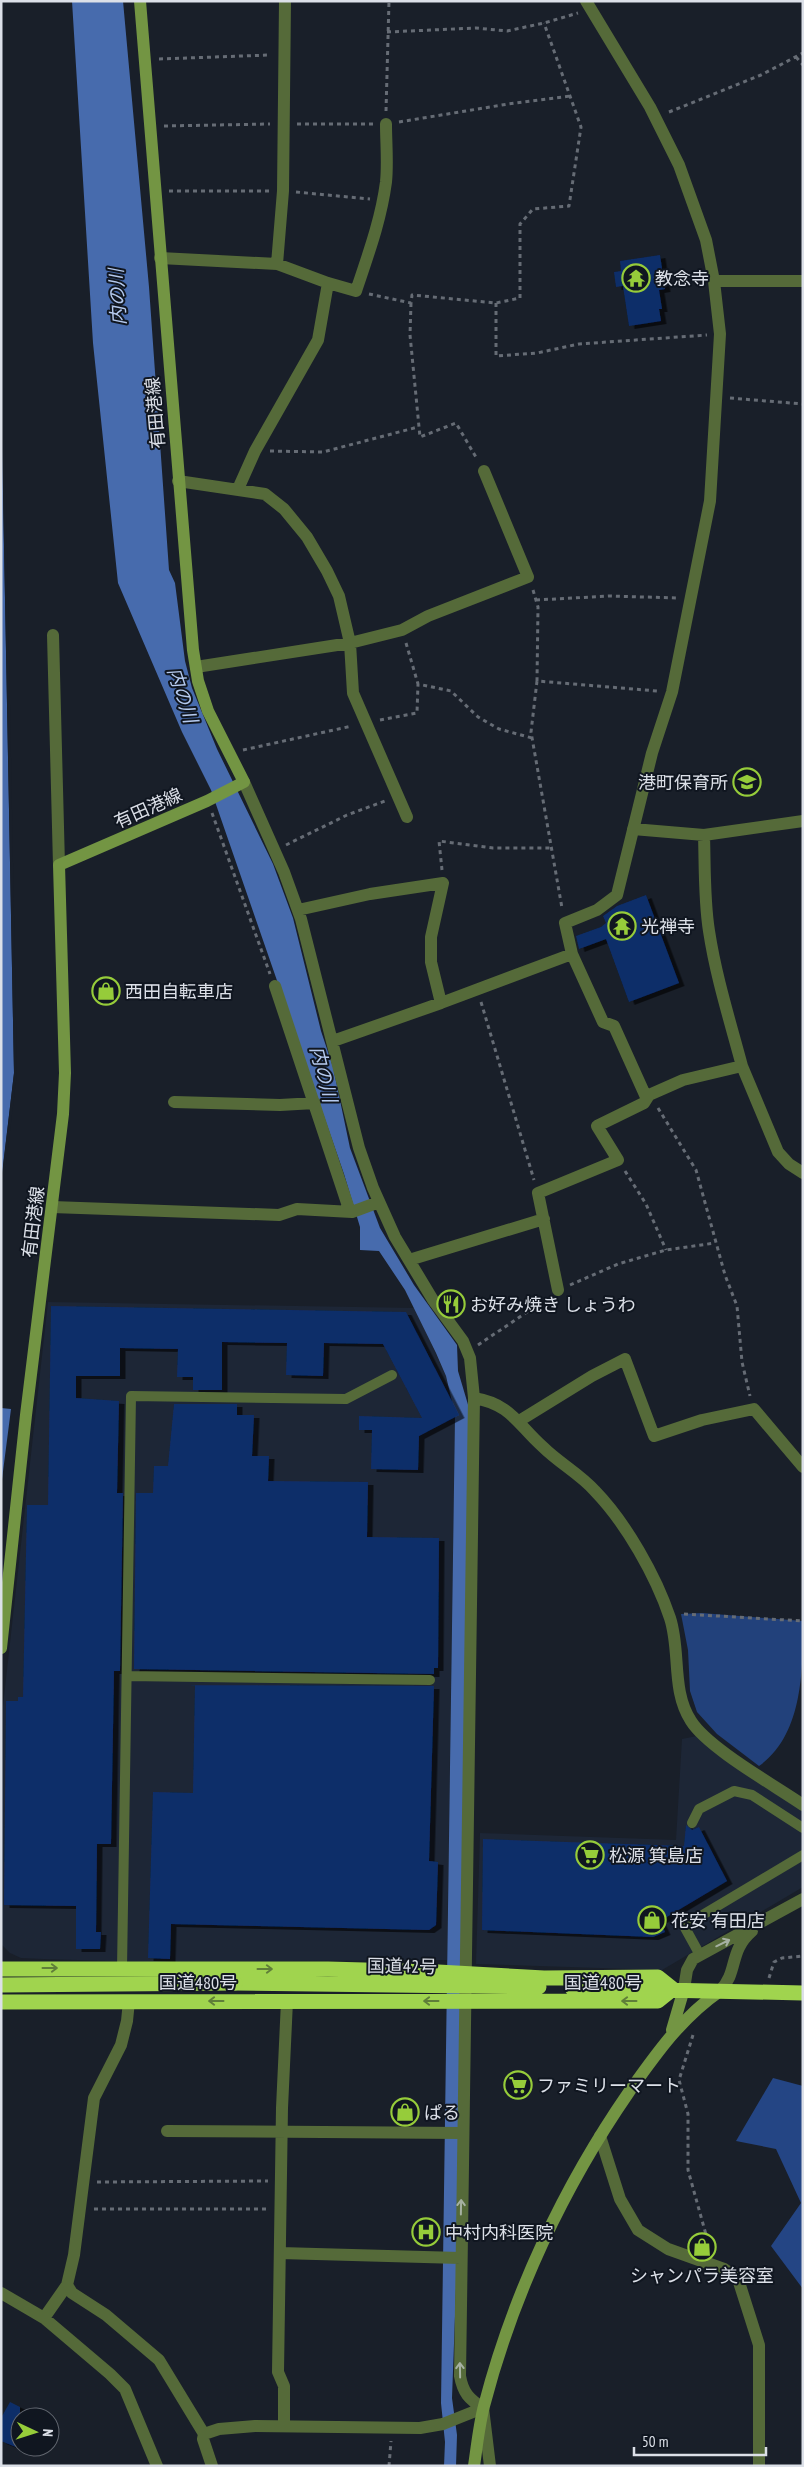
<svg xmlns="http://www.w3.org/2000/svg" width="804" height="2467" viewBox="0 0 804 2467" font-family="'PT Sans Narrow','Noto Sans JP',sans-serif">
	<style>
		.built { fill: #1d2636 }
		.green { fill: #22417b }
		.forest { fill: #244584 }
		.water { fill: #476bad }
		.pier { fill: #191f29 }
		.building { fill: #0c2d69; filter: url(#shadow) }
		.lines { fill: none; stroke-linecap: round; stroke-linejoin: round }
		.path { stroke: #666c75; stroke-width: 3; stroke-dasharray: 4 4; stroke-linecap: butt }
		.lane { stroke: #556a39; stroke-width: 10 }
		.street { stroke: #556a39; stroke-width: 12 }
		.secondary { stroke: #739543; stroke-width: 12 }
		.highway { stroke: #a0d44e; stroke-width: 15 }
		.highway-bridge { stroke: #a0d44e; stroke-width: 15 }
		.oneway { stroke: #a6b1a2 }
		.oneway2 { stroke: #5f7e39 }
		.labels { text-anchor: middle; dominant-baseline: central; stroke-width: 4; stroke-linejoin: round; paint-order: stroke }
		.poi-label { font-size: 18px; fill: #dce0e8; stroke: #101620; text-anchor: start }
		.street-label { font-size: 18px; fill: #dce0e8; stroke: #101620 }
		.water-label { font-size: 19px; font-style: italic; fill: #b5caef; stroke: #101620 }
	</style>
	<defs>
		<filter id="shadow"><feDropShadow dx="5.5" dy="3" stdDeviation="0" flood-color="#0009"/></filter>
	</defs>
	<rect width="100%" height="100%" fill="#191f29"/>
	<path class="built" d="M48,1302L415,1308L446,1376L455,1415L447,1960L145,1962L43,1959L21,1958L10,1953L1,1944L3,1706Z
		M702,1735L803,1805V1887L662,1970L476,1964L480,1833L676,1840L682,1739Z"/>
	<path class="green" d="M702,1613L803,1621C803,1670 803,1735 759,1766L717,1734L697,1712L690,1691L688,1650L681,1614Z"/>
	<path class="forest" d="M773,2078L803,2086V2289L771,2246L801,2203L776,2149L736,2141Z"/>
	<path class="water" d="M72,1H123L149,287L169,570L175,583L185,661L192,688L217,749L273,864L293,918L321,1031L333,1067L350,1148L380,1228L414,1285L457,1345L458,1371L469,1408L456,2289L452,2398L457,2435L456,2466H444L445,2442L441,2403L455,1415L446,1376L436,1353L405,1290L379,1251L360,1250V1227L344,1174L211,790L182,732L118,583L93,343Z
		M1,388L14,1073L1,1182Z
		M1,1408L11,1409L1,1487Z"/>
	<path class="pier" d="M1,385L4,388L17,1073L4,1182L1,1184L14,1073Z"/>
	<path class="building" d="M660,255L665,289L659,290L662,309H659L661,321L629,326L623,286L616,287L614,272L621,271L620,261Z
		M646,895L679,983L629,1002L606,939L579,949L576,936L601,927L606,923L603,916L617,906Z
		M51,1306L406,1312L459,1415L419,1436L418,1470L371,1469L372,1430H359V1416L422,1418L383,1344L324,1343L323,1376L286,1375L287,1343L222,1342V1390H193V1377H177L178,1349L120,1348V1376H76V1398L119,1401L117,1493H123L120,1671H114L111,1844H97L96,1932H101L100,1949H76V1906L4,1905L6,1701H18V1697H23L27,1505H48Z
		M174,1404H237V1415H254L252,1456H269L268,1481L368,1482L367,1537L439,1538L438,1668H434V1674L134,1669L136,1493H153L154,1466H168Z
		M190,1685L434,1686L429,1861L438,1862L436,1925L429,1930L171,1924L170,1959L148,1958L153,1792L193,1793L195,1685Z
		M686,1825L692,1830L699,1827L727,1881L660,1921L665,1932L653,1937L482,1930L483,1839L684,1846Z
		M10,2402L20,2407V2436L16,2447L1,2441V2418Z"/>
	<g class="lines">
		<path class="path" d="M387,32L476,28L507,31L544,23L578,13
			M796,57L803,65
			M159,59L270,55
			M386,111L389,1
			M669,112L761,75L803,53
			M399,122L508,104L570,96
			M297,124H373
			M164,126L270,124
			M169,191H270
			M296,192L370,199
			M369,294L411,303L412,295L496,303L520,298V224L533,209L569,206L581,127L544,23
			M411,303L410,335L420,437L456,423L477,459
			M496,303V356L537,353L579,344L707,335
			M730,398L803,404
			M270,451L323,452L418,427
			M533,590L538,607L537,681L657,691
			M536,600L610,596L678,598
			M406,643L418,684L451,691L478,717L499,729L532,738
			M537,681L531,732L562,908
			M380,720L417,713L418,684
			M243,750L352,726
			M212,813L270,974
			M286,845L347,815L385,801
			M442,870L439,841L493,848H553
			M481,1002L534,1180
			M658,1108L696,1170L725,1275L737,1306L742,1362L750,1396
			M625,1171L646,1204L666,1250
			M570,1285L618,1264L666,1250L715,1243
			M478,1345L548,1298
			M684,1614L803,1621
			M769,1978L774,1962L782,1958L803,1956
			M693,2035L679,2080L688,2114V2170L710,2249
			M97,2182L268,2181
			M94,2209H267
			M389,2466L391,2441"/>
		<path class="lane" d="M127,1676L430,1680
			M692,1823L699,1809L734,1791L752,1795L803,1828
			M700,1955L684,1926L803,1855
			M122,1969L131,1396L346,1399L392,1375"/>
		<path class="street" d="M586,1L650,107L679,165L706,240L714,281L720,334L710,501L672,692L652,753L617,895L597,910L565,923L572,954L603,1022L614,1026L646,1097
			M160,258L277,264L328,283L356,291C368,255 381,220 386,182C388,163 386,143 386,124
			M277,264L283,191L285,1
			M714,281H803
			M178,481L265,494L284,509L307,537L327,571L339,596L350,643L353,693L407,817
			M238,489L255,451L318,340L328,283
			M53,635L59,865
			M196,667L350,643L402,630L428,616L528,577L484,471
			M244,782L284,872L301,919L359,1148L373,1188L395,1237L433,1300L463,1341L470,1358L474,1398L473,1464L460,2376C463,2393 469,2399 483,2408L490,2466
			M633,829L704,835
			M298,910L370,894L443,883L431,937V962L441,1003L333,1041
			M275,986L350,1212
			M441,1003L572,954
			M742,1066C730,1021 716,977 709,931C704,900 705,867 704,835L803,821
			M174,1102L280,1105L315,1103
			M52,1207L279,1215L297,1209L352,1212L379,1202
			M409,1260L544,1219
			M558,1290L538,1193L618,1160L597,1126L644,1103L649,1095L683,1080L742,1066L778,1152L789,1164L803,1173
			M474,1398C511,1404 518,1425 543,1447C559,1463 580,1474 595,1491C626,1523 656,1576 670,1618C681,1652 671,1690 691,1721C708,1748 774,1785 803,1805
			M519,1421L592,1376L625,1359L654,1436L702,1420L754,1409L803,1467
			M684,1989L687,1970L693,1959L803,1899
			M720,1991C739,1971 728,1952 752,1931
			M129,2001L127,2021L121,2045L94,2098L74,2255L67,2285L72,2293L106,2315L159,2360L204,2434L203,2439L212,2466
			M167,2131L462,2133
			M600,2136L620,2199L638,2230L668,2249L724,2269L738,2279L759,2345V2466
			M280,2253L460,2258
			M1,2293L44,2318L67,2285
			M44,2318L110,2374L125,2389L157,2466
			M284,2426V2386L278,2372L282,2108L287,2001
			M204,2434L219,2429L255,2426L420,2428L443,2424L483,2408"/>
		<path class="secondary" d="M1,1648L26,1415L63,1114L65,1073L59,865L207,801L244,782L208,711L198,681L193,650L140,1
			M672,2030L684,1989
			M474,2466C477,2446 479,2425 484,2406C513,2294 564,2186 629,2092C656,2054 681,2018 720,1991"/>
		<path class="highway" d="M1,1969H328L438,1972L544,1978L658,1977L673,1989L658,2001L1,2002
			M235,1983L539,1987
			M572,1988L803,1993"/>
		<path class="highway-bridge" d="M1,1985L235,1983"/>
	</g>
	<defs><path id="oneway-shaft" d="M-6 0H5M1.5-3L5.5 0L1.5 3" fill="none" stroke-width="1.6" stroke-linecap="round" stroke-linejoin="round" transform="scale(1.25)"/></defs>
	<g class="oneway">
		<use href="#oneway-shaft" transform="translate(723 1943) rotate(-26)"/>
		<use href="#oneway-shaft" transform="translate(461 2207) rotate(-89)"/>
		<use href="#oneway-shaft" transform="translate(460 2370) rotate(-91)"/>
	</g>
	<g class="oneway2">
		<use href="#oneway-shaft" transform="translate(50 1968)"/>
		<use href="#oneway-shaft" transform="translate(265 1969)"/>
		<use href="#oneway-shaft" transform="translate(216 2001) rotate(-180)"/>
		<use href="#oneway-shaft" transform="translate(431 2001) rotate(180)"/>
		<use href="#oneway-shaft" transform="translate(629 2001) rotate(-180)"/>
	</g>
	<defs>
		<g id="temple-ring" transform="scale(1.4375)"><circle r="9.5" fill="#101620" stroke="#96cc3a" stroke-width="1.5"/><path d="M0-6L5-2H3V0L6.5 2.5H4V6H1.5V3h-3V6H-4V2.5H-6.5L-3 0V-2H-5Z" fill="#96cc3a"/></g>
		<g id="school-ring" transform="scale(1.4375)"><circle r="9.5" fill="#101620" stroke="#96cc3a" stroke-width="1.5"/><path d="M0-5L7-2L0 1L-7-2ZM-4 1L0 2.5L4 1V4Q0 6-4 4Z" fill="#96cc3a"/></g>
		<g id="shop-ring" transform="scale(1.4375)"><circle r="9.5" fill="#101620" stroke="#96cc3a" stroke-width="1.5"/><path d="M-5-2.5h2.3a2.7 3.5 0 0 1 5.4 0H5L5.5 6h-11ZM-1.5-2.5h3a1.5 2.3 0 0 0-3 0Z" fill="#96cc3a"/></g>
		<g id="restaurant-ring" transform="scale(1.4375)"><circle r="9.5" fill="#101620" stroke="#96cc3a" stroke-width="1.5"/><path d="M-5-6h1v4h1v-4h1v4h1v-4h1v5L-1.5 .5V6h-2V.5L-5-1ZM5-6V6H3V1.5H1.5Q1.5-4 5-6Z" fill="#96cc3a"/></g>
		<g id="supermarket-ring" transform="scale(1.4375)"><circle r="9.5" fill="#101620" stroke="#96cc3a" stroke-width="1.5"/><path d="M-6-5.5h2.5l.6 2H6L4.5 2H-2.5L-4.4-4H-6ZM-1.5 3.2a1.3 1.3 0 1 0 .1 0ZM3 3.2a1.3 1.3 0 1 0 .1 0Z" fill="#96cc3a"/></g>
		<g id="hospital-ring" transform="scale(1.4375)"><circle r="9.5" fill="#101620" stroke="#96cc3a" stroke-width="1.5"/><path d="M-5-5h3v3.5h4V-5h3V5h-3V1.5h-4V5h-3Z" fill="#96cc3a"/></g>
	</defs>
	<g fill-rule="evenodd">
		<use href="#temple-ring" x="636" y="278"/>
		<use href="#school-ring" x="747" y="782"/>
		<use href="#temple-ring" x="622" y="926"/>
		<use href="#shop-ring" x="106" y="991"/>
		<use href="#restaurant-ring" x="451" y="1304"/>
		<use href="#supermarket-ring" x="590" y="1855"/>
		<use href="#shop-ring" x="652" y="1920"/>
		<use href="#supermarket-ring" x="518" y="2085"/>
		<use href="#shop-ring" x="405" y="2112"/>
		<use href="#hospital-ring" x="426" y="2232"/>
		<use href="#shop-ring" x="702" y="2247"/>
	</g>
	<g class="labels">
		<g class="poi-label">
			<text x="655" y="278">教念寺</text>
			<text x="728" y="782" text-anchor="end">港町保育所</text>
			<text x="641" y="926">光禅寺</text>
			<text x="125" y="991">西田自転車店</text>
			<text x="470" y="1304">お好み焼き しょうわ</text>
			<text x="609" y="1855">松源 箕島店</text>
			<text x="671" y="1920">花安 有田店</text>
			<text x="537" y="2085">ファミリーマート</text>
			<text x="424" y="2112">ぱる</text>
			<text x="445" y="2232">中村内科医院</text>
			<text x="702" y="2275" text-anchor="middle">シャンパラ美容室</text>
		</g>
		<g class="street-label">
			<text transform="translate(155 413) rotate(-95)">有田港線</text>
			<text transform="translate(148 808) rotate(-24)">有田港線</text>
			<text transform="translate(33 1222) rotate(-83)">有田港線</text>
			<text transform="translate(402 1966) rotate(1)">国道42号</text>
			<text x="198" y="1982">国道480号</text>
			<text x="603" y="1982">国道480号</text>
		</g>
		<g class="water-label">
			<text transform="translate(117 297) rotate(-93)">内の川</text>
			<text transform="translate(183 695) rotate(72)">内の川</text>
			<text transform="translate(324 1074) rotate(76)">内の川</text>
		</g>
	</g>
	<rect width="804" height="2467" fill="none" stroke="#dce0e8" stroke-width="5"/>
	<g transform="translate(35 2432) rotate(94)"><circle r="24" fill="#101620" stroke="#626770"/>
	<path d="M0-4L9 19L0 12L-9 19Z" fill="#96cc3a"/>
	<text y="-8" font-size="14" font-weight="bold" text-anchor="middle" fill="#dce0e8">N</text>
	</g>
	<path d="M634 2447v8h132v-8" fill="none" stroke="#dce0e8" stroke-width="2.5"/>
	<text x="642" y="2447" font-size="15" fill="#dce0e8" stroke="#101620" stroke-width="4" paint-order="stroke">50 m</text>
</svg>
